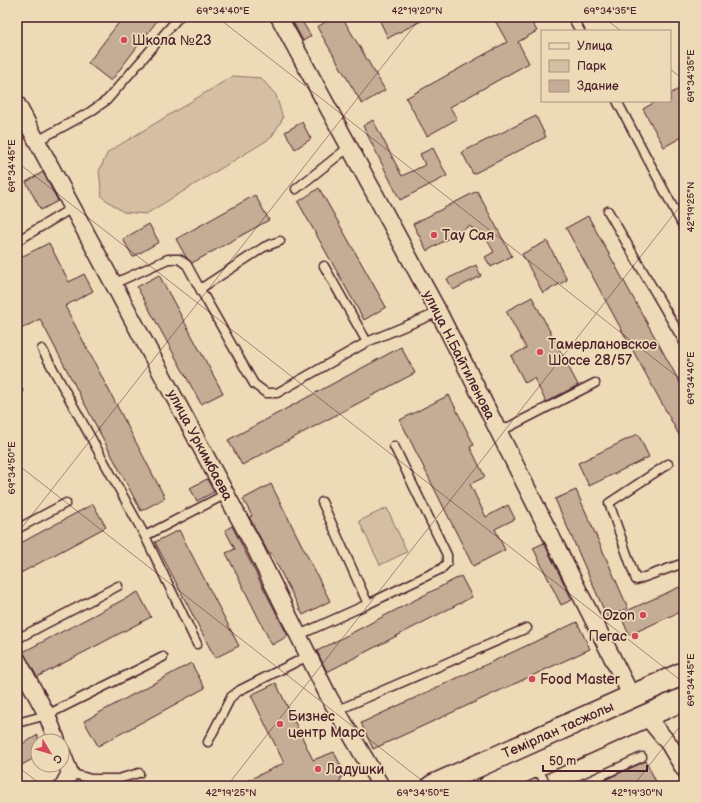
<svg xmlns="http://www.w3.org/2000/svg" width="701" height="803" viewBox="0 0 701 803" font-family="'Balsamiq Sans',sans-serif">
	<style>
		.green { fill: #d5bfa3; stroke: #906f67 }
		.building { fill: #c4ac95; stroke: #4a1f2b }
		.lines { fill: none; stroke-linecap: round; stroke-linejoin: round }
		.service-casing { stroke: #4a1f2b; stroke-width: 11 }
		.minor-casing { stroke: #4a1f2b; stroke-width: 19 }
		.primary-casing { stroke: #4a1f2b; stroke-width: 25 }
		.service { stroke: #eddbb8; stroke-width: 8 }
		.minor { stroke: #eddbb8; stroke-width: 16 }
		.primary { stroke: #eddbb8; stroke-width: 22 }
		.ticks { fill: none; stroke: #4a1f2b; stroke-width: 1; stroke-opacity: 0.45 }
		.poi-dot { fill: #d1495b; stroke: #eddbb8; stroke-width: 1.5 }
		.labels { text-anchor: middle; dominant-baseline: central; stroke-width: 3.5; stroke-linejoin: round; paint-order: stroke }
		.poi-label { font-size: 14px; fill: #4a1f2b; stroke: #eddbb8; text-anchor: start }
		.street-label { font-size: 14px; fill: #4a1f2b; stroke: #eddbb8 }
		.neatline { fill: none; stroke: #4a1f2b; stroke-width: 1.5 }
		.ticks-label { font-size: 10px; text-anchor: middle; fill: #4a1f2b }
	</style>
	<rect width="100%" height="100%" fill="#eddbb8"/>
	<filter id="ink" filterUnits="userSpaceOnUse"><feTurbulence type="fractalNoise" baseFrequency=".025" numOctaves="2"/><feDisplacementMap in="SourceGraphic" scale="8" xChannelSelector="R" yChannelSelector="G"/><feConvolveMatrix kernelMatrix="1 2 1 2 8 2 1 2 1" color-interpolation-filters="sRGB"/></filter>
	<g filter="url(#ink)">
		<path class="green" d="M233,76L261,78L276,95L283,118L271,138L146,214L123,212L102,197L99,171L108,152Z
			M387,508L407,552L380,565L359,521Z"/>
		<path class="building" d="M123,17H160L111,81L88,63Z
			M334,17H342L385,90L362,104L317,27Z
			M378,17H429L388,38Z
			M493,17H529L537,31L518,42L529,63L450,107L457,119L427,136L406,98L507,42Z
			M300,18L311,36L303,41L293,22Z
			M684,86V136L664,147L643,109L657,101H670V94Z
			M536,116L546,137L473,174L462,152Z
			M373,120L402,176L425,165L420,154L433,148L447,176L400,200L363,126Z
			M302,122L311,139L295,149L285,132Z
			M43,172L58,201L41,210L26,182Z
			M319,188L386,307L364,320L298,202Z
			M477,191L512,256L491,267L485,257L494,252L484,235L469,226L427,251L413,224Z
			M255,195L269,220L192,263L186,257L176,239Z
			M588,216L684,390V444L566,228Z
			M149,224L159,242L133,257L123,239Z
			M547,241L567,280L543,293L522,254Z
			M49,243L69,282L84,274L93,291L65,306L165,498L141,511L40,319L17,331V259Z
			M476,265L481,276L453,290L447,279Z
			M159,275L223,393L201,404L137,287Z
			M532,297L578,385L546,402L534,378L525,383L511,356L526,348L506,311Z
			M401,347L415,373L242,465L228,440Z
			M449,395L474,445L470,447L485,477L470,484L486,517L508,505L515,519L495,529L505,550L473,566L400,420Z
			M638,434L649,457L589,486L578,463Z
			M207,479L214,492L197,501L190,488Z
			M271,484L330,601L303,615L271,553L269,554L249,517L252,516L243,499Z
			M576,490L628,608L607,617L555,499Z
			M93,504L106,527L17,575V545Z
			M232,526L288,636L272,645L226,553L235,549L225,530Z
			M179,530L239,646L215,658L155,542Z
			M544,543L572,600L561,605L533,548Z
			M461,576L472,597L327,672L317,651Z
			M684,585V610L629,635L620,614Z
			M138,592L151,617L37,677L23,652Z
			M577,622L590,649L373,749L361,723Z
			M191,663L205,688L98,746L84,721Z
			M276,683L313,760L334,752L343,770L339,786H236L284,763L251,695Z
			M38,735V756L22,765L17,757V747Z
			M646,761L658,786H591L644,762Z"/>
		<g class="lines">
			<g class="service-casing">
				<path id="service" d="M572,17L580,31
					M617,101L684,228
					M37,141L90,112L107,100L179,17
					M296,189L349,147
					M608,211L684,342
					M17,241L72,208
					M280,241L264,247L200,289L254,384L266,393H277L367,342L432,315L437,309
					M324,266L367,342
					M113,284L168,259H179L187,265L200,289
					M42,349L145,536
					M17,392H18
					M499,432L595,383
					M668,464L609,503L636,580L684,563
					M322,502L368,604
					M17,529L66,503
					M299,635L368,604L441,569L447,563V555L394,446
					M17,639L118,586
					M197,644L145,536L226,494
					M338,710L527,628
					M17,723L47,715L163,657
					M208,742L231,697L240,690L308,656
					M536,766L547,786
					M70,773L91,779H118L139,773
					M578,786L642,757"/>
			</g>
			<g class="minor-casing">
				<path id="minor" d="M279,17L437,309L632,697
					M17,104L255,548L329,697L381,786
					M17,659L47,715L57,741
					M646,716L669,744L684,769
					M62,753L70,773L63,786"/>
			</g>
			<g class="primary-casing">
				<path id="primary" d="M433,786L684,673
					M490,786L684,699"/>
			</g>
			<use href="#service" class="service"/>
			<use href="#minor" class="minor"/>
			<use href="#primary" class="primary"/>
		</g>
	</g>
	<path class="ticks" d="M217,17L684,382M603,17L621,31M670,69L684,80M17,162L684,683M17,464L429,786M17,534L421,17M17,766L43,786M227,786L684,201M633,786L684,721"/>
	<g class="poi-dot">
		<circle cx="124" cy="40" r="4"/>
		<circle cx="434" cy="235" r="4"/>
		<circle cx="540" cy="352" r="4"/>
		<circle cx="643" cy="615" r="4"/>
		<circle cx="635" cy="636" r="4"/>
		<circle cx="532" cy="679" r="4"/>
		<circle cx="280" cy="724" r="4"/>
		<circle cx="318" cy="769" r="4"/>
	</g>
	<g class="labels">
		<g class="poi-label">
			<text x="132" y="40">Школа №23</text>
			<text x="442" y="235">Тау Сая</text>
			<text x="548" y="344">Тамерлановское<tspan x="548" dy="16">Шоссе 28/57</tspan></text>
			<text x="635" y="615" text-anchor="end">Ozon</text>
			<text x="627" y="636" text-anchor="end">Пегас</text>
			<text x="540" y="679">Food Master</text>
			<text x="288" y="716">Бизнес<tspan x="288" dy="16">центр Марс</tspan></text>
			<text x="326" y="769">Ладушки</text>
		</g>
		<g class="street-label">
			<text transform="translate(459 355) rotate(63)">улица Н.Байтиленова</text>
			<text transform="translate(200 445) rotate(62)">улица Уркимбаева</text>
			<text transform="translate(558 730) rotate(-24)">Темірлан тасжолы</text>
		</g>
	</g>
	<rect width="701" height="803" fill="none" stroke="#eddbb8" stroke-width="44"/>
	<rect x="541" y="30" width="130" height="72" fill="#eddbb8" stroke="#ac9080"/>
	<rect x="549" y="43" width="20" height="6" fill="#eddbb8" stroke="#ac9080"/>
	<text x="577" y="50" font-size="12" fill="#4a1f2b">Улица</text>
	<rect x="549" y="60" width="20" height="12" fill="#d5bfa3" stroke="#ac9080"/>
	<text x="577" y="70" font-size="12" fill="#4a1f2b">Парк</text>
	<rect x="549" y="80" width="20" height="12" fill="#c4ac95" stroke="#ac9080"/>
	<text x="577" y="90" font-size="12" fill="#4a1f2b">Здание</text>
	<g transform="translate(50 753) rotate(128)"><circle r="19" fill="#eddbb8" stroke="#ac9080"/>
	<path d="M0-3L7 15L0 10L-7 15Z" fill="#d1495b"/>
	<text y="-6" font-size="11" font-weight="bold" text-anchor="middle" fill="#4a1f2b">С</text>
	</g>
	<path d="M543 765v6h104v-6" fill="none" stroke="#4a1f2b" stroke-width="2"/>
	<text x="549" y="765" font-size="12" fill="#4a1f2b" stroke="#eddbb8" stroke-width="3" paint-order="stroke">50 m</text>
	<rect x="22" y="22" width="657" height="759" class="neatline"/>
	<g class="ticks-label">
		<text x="223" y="14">69°34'40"E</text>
		<text x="417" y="14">42°19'20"N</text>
		<text x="610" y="14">69°34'35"E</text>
		<text transform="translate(690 76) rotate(-90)" y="4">69°34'35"E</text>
		<text transform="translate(11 166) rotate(-90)" y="4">69°34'45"E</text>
		<text transform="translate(690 207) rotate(-90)" y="4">42°19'25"N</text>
		<text transform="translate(690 378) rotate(-90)" y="4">69°34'40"E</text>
		<text transform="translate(11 468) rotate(-90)" y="4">69°34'50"E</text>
		<text transform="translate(690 680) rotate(-90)" y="4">69°34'45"E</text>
		<text x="231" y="796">42°19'25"N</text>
		<text x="423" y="796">69°34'50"E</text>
		<text x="637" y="796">42°19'30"N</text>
	</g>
</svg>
